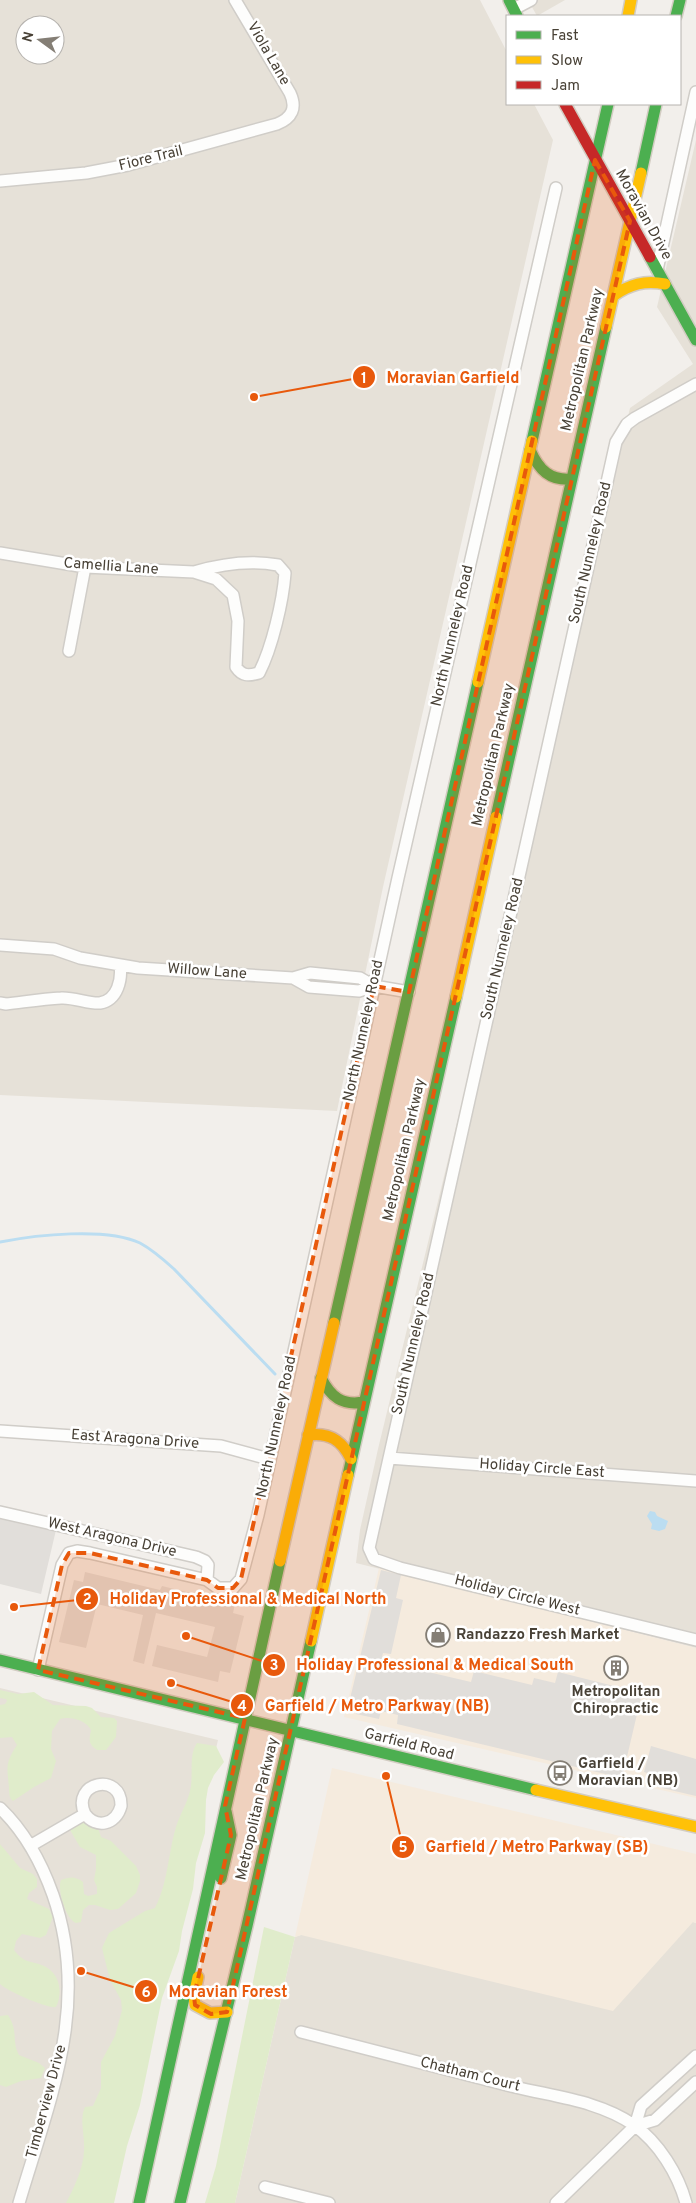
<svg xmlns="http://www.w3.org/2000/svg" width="696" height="2203" viewBox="0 0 696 2203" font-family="Overpass,sans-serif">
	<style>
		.residential { fill: #e6e1d8; fill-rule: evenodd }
		.commercial { fill: #f5ebde }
		.green { fill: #e0eccb }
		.parking { fill: #e1deda }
		.water { fill: #bbddf1 }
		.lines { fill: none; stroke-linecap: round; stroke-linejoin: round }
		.stream { stroke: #bbddf1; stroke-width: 3 }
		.street-casing { stroke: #d0cdc8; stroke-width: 14 }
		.fast-casing { stroke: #d2ccc2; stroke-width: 14 }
		.slow-casing { stroke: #d2ccc2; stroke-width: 14 }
		.jam-casing { stroke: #d2ccc2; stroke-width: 14 }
		.street { stroke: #fdfdfc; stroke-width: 11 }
		.fast { stroke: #4caf50; stroke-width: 11 }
		.slow { stroke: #ffc107; stroke-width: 11 }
		.jam { stroke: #c62828; stroke-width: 11 }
		.marked { fill: #e8590c; fill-opacity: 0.2; stroke: #e8590c; stroke-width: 4; stroke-dasharray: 10 6; stroke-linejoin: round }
		.labels { text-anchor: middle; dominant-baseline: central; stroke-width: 5; stroke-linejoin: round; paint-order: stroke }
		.street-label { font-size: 15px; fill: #484136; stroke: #fff }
		.poi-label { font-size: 15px; font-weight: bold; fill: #484136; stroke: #fff; text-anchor: start }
		.leader { fill: none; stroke: #e8590c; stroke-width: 2 }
		.callout-dot { fill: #e8590c; stroke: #fff; stroke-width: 2 }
		.mark-label { font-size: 15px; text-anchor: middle; font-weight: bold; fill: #fff }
		.callout-label { font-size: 16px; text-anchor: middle; font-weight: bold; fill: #e8590c; stroke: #fff; stroke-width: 5; stroke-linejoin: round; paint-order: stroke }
	</style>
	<rect width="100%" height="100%" fill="#f2efeb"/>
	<path class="residential" d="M0,0H480L507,52V104H534L553,140L383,887L337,1111L0,1095ZM25,25H55V55H25Z
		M528,0H565L537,16Z
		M696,140V1648L356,1563L360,1530L378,1449L630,408L693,364L657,307Z
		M0,1688L218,1740L107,2203H0Z
		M693,1922L696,1923V2203H235L295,1937L301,1935Z"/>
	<path class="commercial" d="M379,1568L696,1648V1798L344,1717Z
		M332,1768L696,1854V1923L693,1922L613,2011L301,1935L295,1937Z"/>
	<path class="green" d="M0,1690L18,1694L34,1692L53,1705L86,1706L92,1708L101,1717L114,1718L117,1721L116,1737L106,1750H97C88,1744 89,1740 91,1730C86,1720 70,1716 60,1719L52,1731L51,1749L56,1761L51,1778L34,1787L13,1801C9,1798 9,1793 9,1787C7,1767 5,1763 17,1745L12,1737L0,1738V1705L5,1704L7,1701L6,1699L0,1698Z
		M197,1743L216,1746L224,1762L214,1775L208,1788L206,1800L205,1833L196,1863L193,1889L182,1931L179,1951L162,1998L140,2105L127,2146L114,2203H66C74,2188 84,2167 84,2150C85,2136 79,2119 85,2107L93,2106L101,2088V2062L115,2036L122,2010L121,2000L110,1980L102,1948L109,1933L145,1911L155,1908C168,1883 168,1854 176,1827C180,1814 187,1804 190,1791C194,1775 188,1756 197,1743Z
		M82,1820L98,1828L101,1837L111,1841L136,1866L140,1875V1881L136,1893L118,1909L110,1910L95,1905H89L83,1910L81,1922L76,1923C66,1919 57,1890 61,1880C70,1877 74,1876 83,1882L84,1894L88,1896L97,1894V1887L94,1880L96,1869V1855L80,1847L70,1830L71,1825Z
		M0,1844L20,1868L33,1874L37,1879V1887L29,1893L27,1899L49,1909L53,1917L46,1935L40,1938L22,1934L16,1941L14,1950C25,1965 33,1960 46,1967C60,1975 63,1993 56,2007C48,2009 7,1991 0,1984Z
		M264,1927L295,1937L235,2203H205L216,2166Z
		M8,2015C19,2032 11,2040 19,2055L39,2063L45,2068L41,2078L21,2081L6,2087L0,2085V2016Z"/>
	<path class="parking" d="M0,1517L56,1530L41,1594L0,1584Z
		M381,1570L401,1575L396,1598L403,1600L391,1654L383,1653L381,1661L471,1682L474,1671L532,1685L534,1678L555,1683L558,1672L642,1693L622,1778L397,1724L398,1715L381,1711L379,1719L356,1714L357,1705L349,1703Z
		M85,1572L160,1590L162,1586L235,1604L233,1613L244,1616L230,1673L220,1671L218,1682L152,1666L157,1645L207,1657L215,1627L156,1613L144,1664L133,1661L143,1615L97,1604L86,1648L59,1642L74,1580L83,1582Z
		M651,1746L696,1759V1796L645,1784L647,1773L644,1772Z"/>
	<path class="water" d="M650,1511L655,1512L657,1516L668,1521L665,1529L659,1531L651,1529L652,1524L647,1516Z"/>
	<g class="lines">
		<path class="stream" d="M0,1242C36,1235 106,1227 140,1243C153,1250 163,1259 174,1269L275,1374"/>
		<g class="street-casing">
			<path id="street" d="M514,9L531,0
				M0,181L86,173L128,165L277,124C292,118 297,108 290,93L235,0
				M657,270L696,92
				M696,384L635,418L627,424L616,442L369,1548L374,1559L400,1568L696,1640
				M0,553L85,567L194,572L216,579L233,595L238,621L236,667C242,676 248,676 259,673C272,648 283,601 285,573L278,565C251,560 221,564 194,572
				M69,651L85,567
				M0,945L54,949L80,958L138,968L293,978
				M374,986L359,991L309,987L293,978L310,973L360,978L374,986L409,992
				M0,1003L6,1004C24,1002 43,999 61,998C73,997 89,1004 100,1003C118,1000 122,979 120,965
				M0,1431L221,1446L269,1459
				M389,1458L696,1481
				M0,1512L196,1557L205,1561L208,1565L207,1580
				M38,1670L62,1565L69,1553L77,1551L90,1553L207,1580L218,1588H233L241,1579L258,1515L398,878L556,188
				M0,1808C24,1831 42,1864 53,1895C91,2004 50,2098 19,2203
				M30,1846L85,1814C96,1829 116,1825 121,1806C122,1771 70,1782 85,1814
				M301,2032C373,2050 444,2069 515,2087C556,2097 599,2101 634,2125C659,2143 678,2174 686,2203
				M635,2126L641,2106L696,2056
				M265,2187L329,2203
				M556,2203L635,2126L655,2120L696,2082"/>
		</g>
		<g class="fast-casing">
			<path id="fast" d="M509,0L517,16
				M676,16L680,0
				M641,173L656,104
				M650,257L696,340
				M532,441L608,104
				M530,450C539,470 550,481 572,479
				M496,817L606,327
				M334,1323L478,682
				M321,1378C331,1397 342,1406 364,1402
				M348,1475L456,997
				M0,1660L536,1790
				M221,1878L231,1835L226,1811
				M139,2203L280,1561
				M180,2203L247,1926L311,1641"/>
		</g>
		<g class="slow-casing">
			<path id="slow" d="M628,16L631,0
				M613,296C630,284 645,280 665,284
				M606,327L641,173
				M478,682L532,441
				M456,997L496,817
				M308,1435C329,1432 342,1440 351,1459
				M280,1561L334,1323
				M311,1641L348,1475
				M536,1790L696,1827
				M198,1977L194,1996L195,2005L210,2013L227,2012"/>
		</g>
		<g class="jam-casing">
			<path id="jam" d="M565,104L650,257"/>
		</g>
		<use href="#street" class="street"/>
		<use href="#fast" class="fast"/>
		<use href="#slow" class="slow"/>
		<use href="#jam" class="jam"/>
	</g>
	<path class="marked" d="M595,160L630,221L227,2012L211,2014L195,2005L194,1996L231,1835L225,1806L245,1718L38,1670L62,1565L69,1553H90L207,1580L218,1588H233L241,1579L374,986L409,992Z"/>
	<defs>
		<g id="shop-ring" transform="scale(1.25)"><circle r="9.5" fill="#fff" stroke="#847e75" stroke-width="1.5"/><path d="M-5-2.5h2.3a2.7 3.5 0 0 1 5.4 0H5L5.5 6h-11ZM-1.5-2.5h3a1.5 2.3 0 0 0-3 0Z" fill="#847e75"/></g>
		<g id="building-ring" transform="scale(1.25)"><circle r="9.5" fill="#fff" stroke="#847e75" stroke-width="1.5"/><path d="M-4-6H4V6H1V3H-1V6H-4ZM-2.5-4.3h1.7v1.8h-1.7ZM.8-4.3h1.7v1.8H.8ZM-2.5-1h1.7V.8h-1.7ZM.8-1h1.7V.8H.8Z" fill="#847e75"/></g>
		<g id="bus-ring" transform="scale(1.25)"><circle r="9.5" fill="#fff" stroke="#847e75" stroke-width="1.5"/><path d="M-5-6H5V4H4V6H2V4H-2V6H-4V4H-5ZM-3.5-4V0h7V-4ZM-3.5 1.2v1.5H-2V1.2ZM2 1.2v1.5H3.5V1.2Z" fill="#847e75"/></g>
	</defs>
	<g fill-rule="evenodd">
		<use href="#shop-ring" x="438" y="1635"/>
		<use href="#building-ring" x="616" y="1668"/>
		<use href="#bus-ring" x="560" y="1773"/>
	</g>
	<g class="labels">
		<g class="street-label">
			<text transform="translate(268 54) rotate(60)">Viola Lane</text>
			<text transform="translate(151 159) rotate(-14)">Fiore Trail</text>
			<text transform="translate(643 215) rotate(61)">Moravian Drive</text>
			<text transform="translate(583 360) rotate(-77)">Metropolitan Parkway</text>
			<text transform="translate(591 553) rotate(-77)">South Nunneley Road</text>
			<text transform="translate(111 567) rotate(4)">Camellia Lane</text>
			<text transform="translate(453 636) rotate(-77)">North Nunneley Road</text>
			<text transform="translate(494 755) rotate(-77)">Metropolitan Parkway</text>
			<text transform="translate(503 949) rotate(-77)">South Nunneley Road</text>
			<text transform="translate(207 972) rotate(4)">Willow Lane</text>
			<text transform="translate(364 1031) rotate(-78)">North Nunneley Road</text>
			<text transform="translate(405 1150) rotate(-77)">Metropolitan Parkway</text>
			<text transform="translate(414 1344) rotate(-77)">South Nunneley Road</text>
			<text transform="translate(277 1427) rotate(-78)">North Nunneley Road</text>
			<text transform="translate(135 1440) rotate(4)">East Aragona Drive</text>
			<text transform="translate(542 1469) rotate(4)">Holiday Circle East</text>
			<text transform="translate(112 1538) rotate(13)">West Aragona Drive</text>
			<text transform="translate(517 1596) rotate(14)">Holiday Circle West</text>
			<text transform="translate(409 1745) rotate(14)">Garfield Road</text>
			<text transform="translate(258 1809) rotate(-77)">Metropolitan Parkway</text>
			<text transform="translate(470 2075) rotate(14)">Chatham Court</text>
			<text transform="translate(47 2102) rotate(-75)">Timberview Drive</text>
		</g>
		<g class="poi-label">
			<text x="456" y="1635">Randazzo Fresh Market</text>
			<text x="616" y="1692" text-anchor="middle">Metropolitan<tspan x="616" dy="17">Chiropractic</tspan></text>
			<text x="578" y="1764">Garfield /<tspan x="578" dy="17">Moravian (NB)</tspan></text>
		</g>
	</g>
	<path class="leader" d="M254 397L364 377M14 1607L87 1599M186 1636L274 1665M171 1683L242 1705M386 1776L403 1847M81 1971L146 1991"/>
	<g class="callout-dot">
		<circle cx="254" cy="397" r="5"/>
		<circle cx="14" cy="1607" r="5"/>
		<circle cx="186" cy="1636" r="5"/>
		<circle cx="171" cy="1683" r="5"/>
		<circle cx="386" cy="1776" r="5"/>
		<circle cx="81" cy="1971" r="5"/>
		<circle cx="364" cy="377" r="12"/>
		<circle cx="87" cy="1599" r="12"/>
		<circle cx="274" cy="1665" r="12"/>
		<circle cx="242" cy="1705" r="12"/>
		<circle cx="403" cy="1847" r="12"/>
		<circle cx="146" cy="1991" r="12"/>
	</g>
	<g class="mark-label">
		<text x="364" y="383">1</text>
		<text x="87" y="1604">2</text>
		<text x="274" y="1670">3</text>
		<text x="242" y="1711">4</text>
		<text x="403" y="1852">5</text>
		<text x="146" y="1997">6</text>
	</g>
	<g class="callout-label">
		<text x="453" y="383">Moravian Garfield</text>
		<text x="248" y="1604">Holiday Professional &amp; Medical North</text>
		<text x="435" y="1670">Holiday Professional &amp; Medical South</text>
		<text x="377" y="1711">Garfield / Metro Parkway (NB)</text>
		<text x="537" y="1852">Garfield / Metro Parkway (SB)</text>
		<text x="228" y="1997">Moravian Forest</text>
	</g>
	<rect x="506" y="15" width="175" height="90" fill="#ffffff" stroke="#b6b3af"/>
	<rect x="516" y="31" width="25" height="8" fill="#4caf50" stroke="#b6b3af"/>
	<text x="551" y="40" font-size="15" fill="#484136">Fast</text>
	<rect x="516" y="56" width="25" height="8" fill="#ffc107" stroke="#b6b3af"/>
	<text x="551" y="65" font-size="15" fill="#484136">Slow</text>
	<rect x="516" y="81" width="25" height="8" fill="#c62828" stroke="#b6b3af"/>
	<text x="551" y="90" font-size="15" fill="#484136">Jam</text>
	<g transform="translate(40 40) rotate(285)"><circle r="24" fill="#ffffff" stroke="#b6b3af"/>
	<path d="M0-4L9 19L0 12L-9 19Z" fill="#847e75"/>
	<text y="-8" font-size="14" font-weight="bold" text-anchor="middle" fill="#484136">N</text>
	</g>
</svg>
